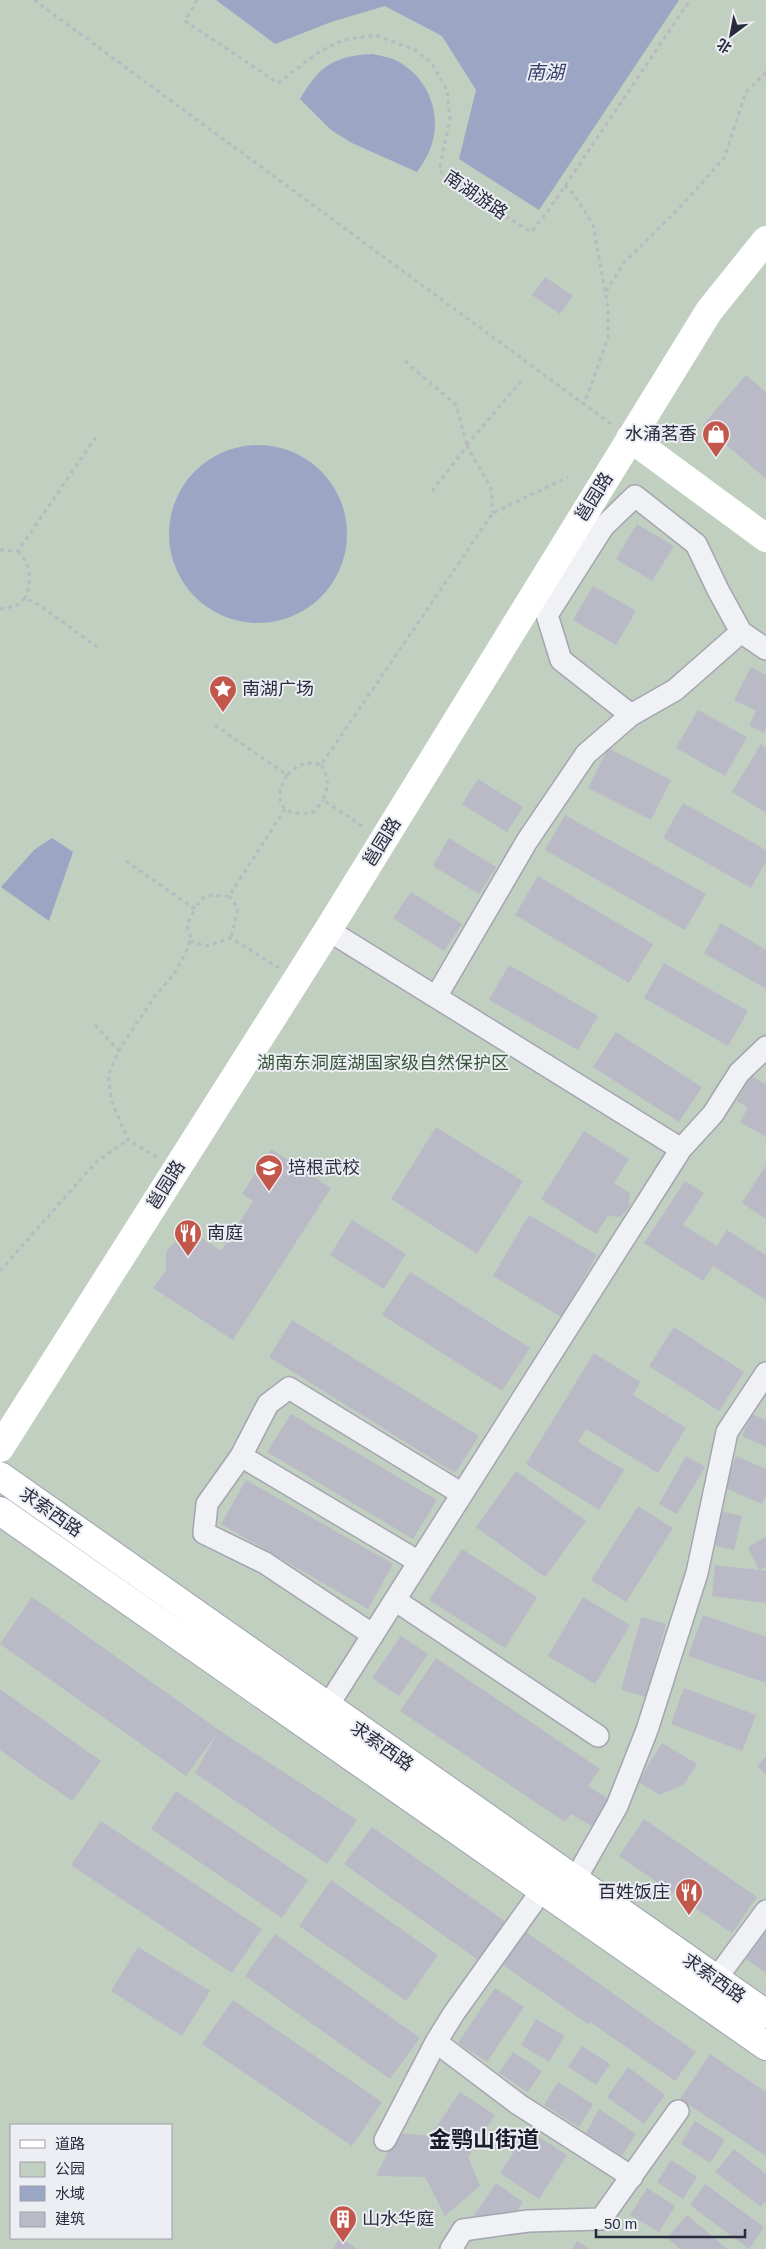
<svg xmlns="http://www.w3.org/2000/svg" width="766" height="2249" viewBox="0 0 766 2249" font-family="Helvetica,'Noto Sans SC',sans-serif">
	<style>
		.green { fill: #c0cfc0; fill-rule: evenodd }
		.water { fill: #9ba5c4 }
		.building { fill: #b9bac6 }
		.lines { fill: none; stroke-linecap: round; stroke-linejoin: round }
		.street-casing { stroke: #a4a5b0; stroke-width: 24 }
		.primary-casing { stroke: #9ea1b1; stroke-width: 30 }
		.path { stroke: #b8bac1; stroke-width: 3; stroke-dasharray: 4 4; stroke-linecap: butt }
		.street { stroke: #f0f1f5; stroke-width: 21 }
		.secondary { stroke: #fff; stroke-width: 28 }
		.primary { stroke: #fff; stroke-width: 28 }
		.labels { text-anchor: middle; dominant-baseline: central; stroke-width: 4; stroke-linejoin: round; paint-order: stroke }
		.street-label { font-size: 18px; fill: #282b3c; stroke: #edeef4 }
		.poi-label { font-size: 18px; fill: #282b3c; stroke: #edeef4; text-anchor: start }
		.park-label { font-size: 18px; fill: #375639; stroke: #edeef4 }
		.water-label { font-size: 19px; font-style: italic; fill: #36416c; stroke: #edeef4 }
		.district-label { font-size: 22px; font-weight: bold; fill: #1b1c2c; stroke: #edeef4 }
	</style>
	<rect width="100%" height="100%" fill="#dedfe6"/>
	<path class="green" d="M0,0H766V2249H0ZM11,2125H171V2238H11Z"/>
	<path class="water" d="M216,0H679L539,210L459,159L476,90L442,36L385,6L331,22L275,44Z
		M373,54C380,56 389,57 395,60C430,77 444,118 429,152C426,159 421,166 417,172L352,143L331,130L300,99C320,65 334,56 373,54Z
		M169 534a89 89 0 1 1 178 0a89 89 0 1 1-178 0Z
		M52,838L73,852L49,921L1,887L34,850Z"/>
	<path class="building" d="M545,277L573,296L560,314L532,295Z
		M746,375L766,392V479L703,425Z
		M637,524L674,546L652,581L616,559Z
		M593,586L636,611L616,645L573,620Z
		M751,667L766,675V728L764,733L749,725L756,711L734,700Z
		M698,710L747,737L725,776L676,748Z
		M761,744L766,748V813L732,792Z
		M608,748L671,780L651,820L588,788Z
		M478,779L523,807L507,832L462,804Z
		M683,803L766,850V861L751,888L663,838Z
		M565,815L706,894L685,930L545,850Z
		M449,838L496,867L479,894L433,866Z
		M538,876L653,944L629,983L515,915Z
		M411,892L462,924L444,951L393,918Z
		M721,923L766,950V989L704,953Z
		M664,963L748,1011L728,1046L644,998Z
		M509,965L598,1016L578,1050L489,1000Z
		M616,1032L702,1087L679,1122L593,1067Z
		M751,1076L766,1084V1137L740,1122L748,1108L737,1101Z
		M436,1127L523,1181L477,1254L391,1199Z
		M584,1131L629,1159L614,1183L630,1193L629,1207L621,1217L608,1216L596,1234L541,1199Z
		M271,1149L331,1188L233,1340L153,1288L166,1270V1252L181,1235L199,1236L221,1251L253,1201L242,1194Z
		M766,1165V1219L742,1203Z
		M685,1181L704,1193L683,1225L717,1246L727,1230L766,1255V1300L713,1266L703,1281L644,1243Z
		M529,1215L597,1255L561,1317L493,1276Z
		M352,1220L406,1254L384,1289L330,1255Z
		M410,1272L530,1348L502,1391L382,1315Z
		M292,1320L479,1436L455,1473L269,1357Z
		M674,1327L744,1372L719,1411L649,1366Z
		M594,1353L640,1382L633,1395L686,1428L658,1473L586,1429L578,1442L624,1470L599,1510L526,1464Z
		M291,1414L437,1500L413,1539L267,1452Z
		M752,1414L766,1420V1447L742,1436Z
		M686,1456L705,1467L677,1514L659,1504Z
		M736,1456L766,1469V1496L762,1504L723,1487Z
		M516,1471L586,1521L545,1577L476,1527Z
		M246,1480L393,1564L368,1609L221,1524Z
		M638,1506L673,1528L626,1602L591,1580Z
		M720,1511L742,1516L734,1550L713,1545Z
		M766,1537V1567L759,1570L748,1547Z
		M462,1549L537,1597L505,1648L429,1600Z
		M715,1565L766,1571V1603L712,1596Z
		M32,1597L219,1730L357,1820L327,1864L195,1773L218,1732L186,1776L0,1644Z
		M583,1597L630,1625L595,1684L548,1656Z
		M703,1615L766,1637V1683L688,1656Z
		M641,1617L666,1624L646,1697L621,1690Z
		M401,1636L428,1654L399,1696L372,1678Z
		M436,1658L600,1769L588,1786L610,1800L593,1827L571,1814L565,1822L400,1711Z
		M684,1688L756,1715L742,1751L671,1724Z
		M0,1689L101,1761L72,1801L0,1750Z
		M662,1743L697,1764L684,1784L660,1795L638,1782Z
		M766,1756V1774L757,1766Z
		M176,1791L308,1880L282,1918L151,1829Z
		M644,1819L757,1897L732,1933L619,1856Z
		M101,1821L262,1929L232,1973L71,1865Z
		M372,1827L506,1922L478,1960L344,1864Z
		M331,1880L438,1955L406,2001L299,1926Z
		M766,1931V1973L746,1959Z
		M526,1932L696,2052L675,2081L590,2022L588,2024L503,1965Z
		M275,1934L420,2038L390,2079L245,1976Z
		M138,1947L210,1991L182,2036L111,1991Z
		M495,1988L524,2007L487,2062L458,2043Z
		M233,2000L382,2102L352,2146L202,2044Z
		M536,2019L565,2036L549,2062L521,2045Z
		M582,2046L610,2064L596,2085L568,2067Z
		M513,2052L542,2071L528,2092L499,2073Z
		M710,2054L766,2092V2156L680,2099Z
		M628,2067L665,2095L644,2124L607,2097Z
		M558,2082L593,2104L579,2127L544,2105Z
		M460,2092L495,2115L468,2157L480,2186L445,2216L425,2177L376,2176L397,2133L430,2136Z
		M599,2109L636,2134L622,2156L586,2133Z
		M695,2121L725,2140L710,2163L681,2144Z
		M528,2130L567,2155L539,2199L500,2173Z
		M734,2149L766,2174V2201L761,2207L715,2172Z
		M671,2160L697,2177L683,2199L657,2182Z
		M496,2183L523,2202L513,2216L473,2217Z
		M705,2184L764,2227L749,2249L690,2205Z
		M647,2188L675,2206L659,2232L630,2215Z
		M687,2215L727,2249H680L667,2238Z
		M340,2237L357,2249H333Z
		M577,2241L590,2249H572Z"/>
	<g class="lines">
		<g class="street-casing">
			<path id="street" d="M631,715L561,660L547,615L603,527L635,496L696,544L718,590L741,632
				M436,997L527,841L586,754L631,715L675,690L741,632L766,649
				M681,1149L713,1114L739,1073L766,1047
				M241,1456L419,1562
				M395,1600L598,1736
				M373,1635L265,1563L204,1533L207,1504L241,1456L268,1404L289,1388L462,1494
				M327,1707L681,1149L328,930
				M575,1880L617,1806L647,1730L697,1573L727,1432L766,1373
				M542,1890L454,2013L436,2042L518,2104L632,2177
				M716,1979L766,1911
				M385,2140L436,2042
				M451,2249L463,2230L528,2221L601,2219L678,2111"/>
		</g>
		<g class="primary-casing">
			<path id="primary" d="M0,1476L766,2014
				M0,1511L766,2046"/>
		</g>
		<path class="path" d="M34,0L611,424
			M197,0L185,21L278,83L319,52L343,40L375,35L415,50L431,62L447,90L450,120L439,170L464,190L531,232L548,211L690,0
			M565,185L575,196L593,225L608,307V338L584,404
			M606,291L623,264L684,203L724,158L746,92L766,72
			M405,361L456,405L467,446
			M467,445L521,381
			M432,491L467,446L491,488L493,513
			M0,550L18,551L98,434
			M18,551C32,567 32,579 25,598
			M0,609L16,606L25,598L39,605L97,647
			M215,725L287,775C300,764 303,761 321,765L493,513L568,477
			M321,765C329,777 329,786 323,800L364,827
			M287,775C270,803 285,819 314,812L323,800
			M126,861L195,909C205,889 212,897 229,896L285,809
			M229,896L238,908L231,938
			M190,941L206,946L231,938L279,968
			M95,1025L119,1051
			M157,1157L128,1140L112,1102L108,1076L120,1048L155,996L174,974L187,950L191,938L187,925L195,909
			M0,1271L96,1162L128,1140"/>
		<use href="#street" class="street"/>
		<path class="secondary" d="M630,438L766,538
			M0,1448L328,930L709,311L766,240"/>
		<use href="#primary" class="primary"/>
	</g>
	<defs>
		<g id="shop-pin" transform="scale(1.4375)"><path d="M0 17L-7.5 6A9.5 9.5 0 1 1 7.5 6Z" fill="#c2574c" stroke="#edeef4"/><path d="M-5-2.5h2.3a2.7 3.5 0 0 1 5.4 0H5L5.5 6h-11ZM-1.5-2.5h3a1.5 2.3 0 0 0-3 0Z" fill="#fff"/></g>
		<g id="sight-pin" transform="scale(1.4375)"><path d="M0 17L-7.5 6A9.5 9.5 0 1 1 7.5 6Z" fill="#c2574c" stroke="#edeef4"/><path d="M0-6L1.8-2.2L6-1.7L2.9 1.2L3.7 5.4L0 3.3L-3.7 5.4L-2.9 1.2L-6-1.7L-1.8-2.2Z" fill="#fff"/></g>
		<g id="school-pin" transform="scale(1.4375)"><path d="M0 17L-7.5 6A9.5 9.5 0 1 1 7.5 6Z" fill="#c2574c" stroke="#edeef4"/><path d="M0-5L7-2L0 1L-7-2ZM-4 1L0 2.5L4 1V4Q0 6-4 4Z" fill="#fff"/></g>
		<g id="restaurant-pin" transform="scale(1.4375)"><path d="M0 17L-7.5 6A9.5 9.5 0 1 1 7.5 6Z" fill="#c2574c" stroke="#edeef4"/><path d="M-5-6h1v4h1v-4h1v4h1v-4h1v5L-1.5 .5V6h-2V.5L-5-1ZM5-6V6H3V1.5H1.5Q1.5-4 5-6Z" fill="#fff"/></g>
		<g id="building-pin" transform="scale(1.4375)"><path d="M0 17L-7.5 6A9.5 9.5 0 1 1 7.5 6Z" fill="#c2574c" stroke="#edeef4"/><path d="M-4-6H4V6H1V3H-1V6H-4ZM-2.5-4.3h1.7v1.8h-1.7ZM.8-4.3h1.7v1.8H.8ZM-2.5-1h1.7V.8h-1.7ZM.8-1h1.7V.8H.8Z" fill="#fff"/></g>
	</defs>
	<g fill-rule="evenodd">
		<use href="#shop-pin" x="716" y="434"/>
		<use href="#sight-pin" x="223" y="689"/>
		<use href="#school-pin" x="269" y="1168"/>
		<use href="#restaurant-pin" x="188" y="1233"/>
		<use href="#restaurant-pin" x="689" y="1892"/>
		<use href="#building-pin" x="343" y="2219"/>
	</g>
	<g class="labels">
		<g class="street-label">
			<text transform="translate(476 195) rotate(34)">南湖游路</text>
			<text transform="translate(594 497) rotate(-58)">邕园路</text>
			<text transform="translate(382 842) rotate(-58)">邕园路</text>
			<text transform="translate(166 1185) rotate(-58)">邕园路</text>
			<text transform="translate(51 1512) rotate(35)">求索西路</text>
			<text transform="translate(382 1746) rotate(35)">求索西路</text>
			<text transform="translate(714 1978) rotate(35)">求索西路</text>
		</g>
		<g class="poi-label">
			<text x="697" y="434" text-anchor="end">水涌茗香</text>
			<text x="242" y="689">南湖广场</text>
			<text x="288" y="1168">培根武校</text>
			<text x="207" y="1233">南庭</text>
			<text x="670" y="1892" text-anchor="end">百姓饭庄</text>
			<text x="362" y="2219">山水华庭</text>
		</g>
		<g class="park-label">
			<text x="383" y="1063">湖南东洞庭湖国家级自然保护区</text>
		</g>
		<g class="water-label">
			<text x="545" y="72">南湖</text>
		</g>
		<g class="district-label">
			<text x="484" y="2139">金鹗山街道</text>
		</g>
	</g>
	<rect x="10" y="2124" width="162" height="115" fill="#edeef4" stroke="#9ea0aa"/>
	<rect x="20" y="2140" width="25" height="8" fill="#ffffff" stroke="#9ea0aa"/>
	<text x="55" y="2149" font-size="15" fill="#282b3c">道路</text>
	<rect x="20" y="2162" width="25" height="15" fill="#c0cfc0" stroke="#9ea0aa"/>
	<text x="55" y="2174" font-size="15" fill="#282b3c">公园</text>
	<rect x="20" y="2186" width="25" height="15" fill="#9ba5c4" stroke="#9ea0aa"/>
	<text x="55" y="2199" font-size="15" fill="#282b3c">水域</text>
	<rect x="20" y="2212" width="25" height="15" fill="#b9bac6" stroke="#9ea0aa"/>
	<text x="55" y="2224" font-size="15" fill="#282b3c">建筑</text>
	<g transform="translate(731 35) rotate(212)" stroke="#edeef4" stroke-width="4" paint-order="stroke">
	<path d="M0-4L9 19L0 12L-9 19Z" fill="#282b3c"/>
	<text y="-8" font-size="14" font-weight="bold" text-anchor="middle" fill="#282b3c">北</text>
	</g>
	<path d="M596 2229v8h149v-8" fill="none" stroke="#282b3c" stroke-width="2.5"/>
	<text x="604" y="2229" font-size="15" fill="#282b3c" stroke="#edeef4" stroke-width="4" paint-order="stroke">50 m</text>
</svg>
